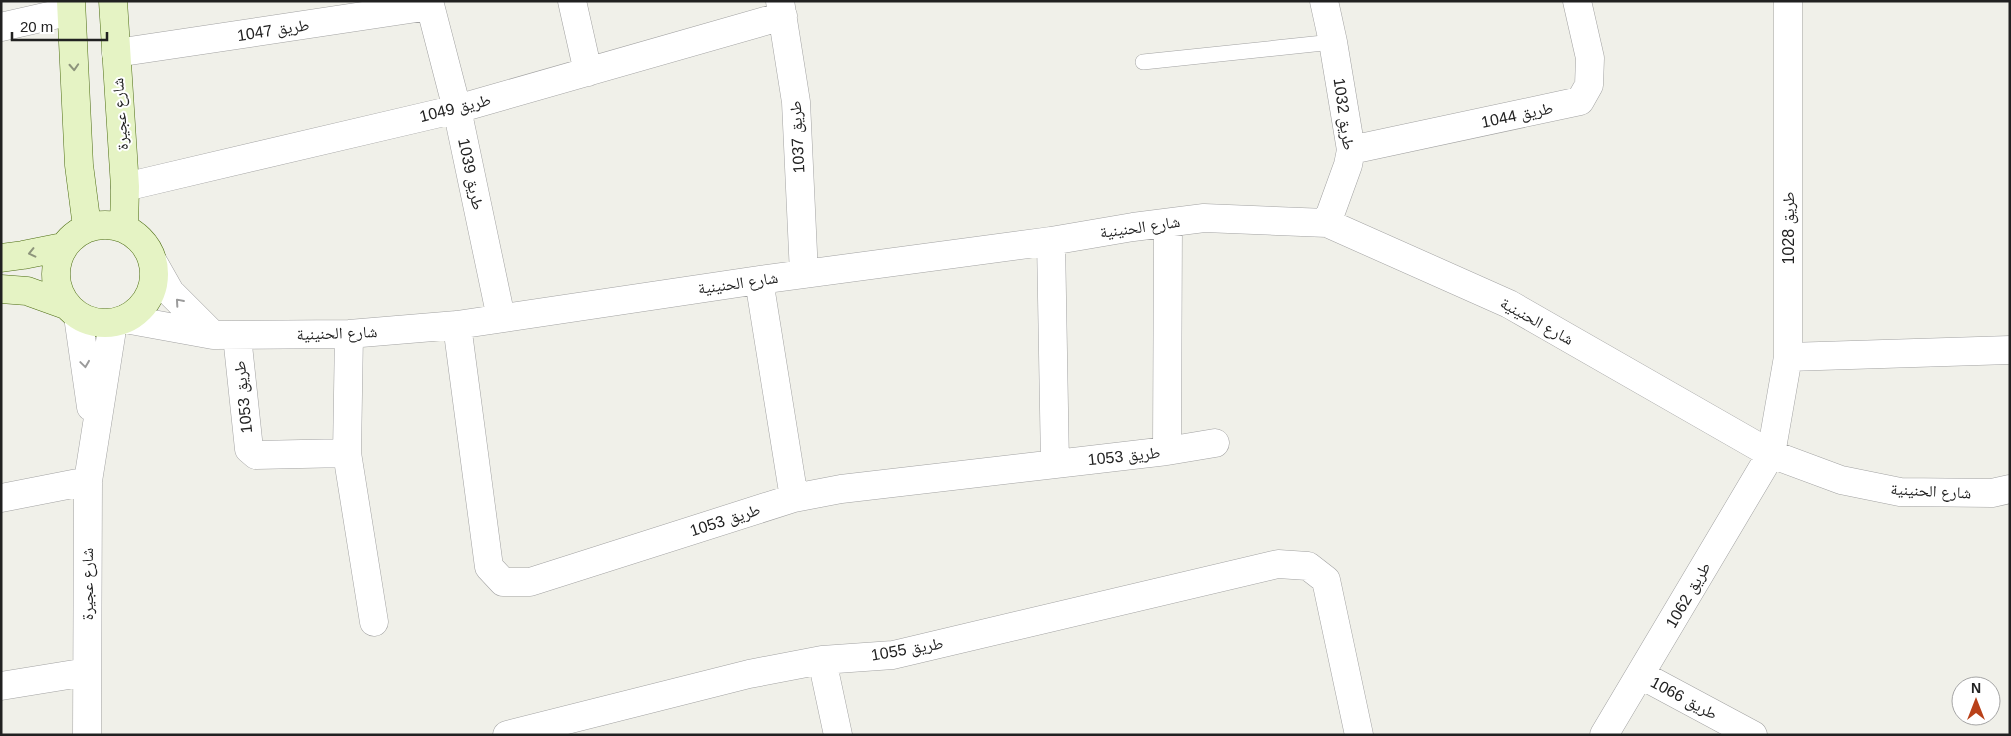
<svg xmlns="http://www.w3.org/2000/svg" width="2011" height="736" viewBox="0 0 2011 736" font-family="Arial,'Noto Naskh Arabic',sans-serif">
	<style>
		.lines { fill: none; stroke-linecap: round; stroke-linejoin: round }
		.lane-casing { stroke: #a2a2a2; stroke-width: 16 }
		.street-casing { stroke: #a2a2a2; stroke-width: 29 }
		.secondary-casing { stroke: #4d6d13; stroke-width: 29 }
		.lane { stroke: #fff; stroke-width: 15 }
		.street { stroke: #fff; stroke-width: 28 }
		.secondary { stroke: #e5f3c4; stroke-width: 28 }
		.oneway { stroke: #8d947b }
		.oneway2 { stroke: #9b9b9b }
		.labels { text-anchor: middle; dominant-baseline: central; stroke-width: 4; stroke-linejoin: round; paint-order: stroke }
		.street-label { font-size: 16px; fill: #212121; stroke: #fff }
	</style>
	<rect width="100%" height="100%" fill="#f0f0e9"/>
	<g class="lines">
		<g class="lane-casing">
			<path id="lane" d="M1143,62L1333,42"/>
		</g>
		<g class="street-casing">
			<path id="street" d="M429,1L457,109L501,318
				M572,1L588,72
				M780,1L796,102L804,274
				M1324,1L1333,42L1351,150L1348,165L1327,223
				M1,27L71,11
				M116,53L430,6
				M1351,150L1580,101L1589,85L1590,58L1577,1
				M125,187L457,109L783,16
				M1051,241L1055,464
				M153,262L170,292L213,335
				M759,280L794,498
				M78,316L91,407
				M125,319L213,335L349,334L457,325L759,280L1051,241L1133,227L1204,218L1327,223L1509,304L1771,454L1841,480L1900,492L1992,493L2010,489
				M457,325L489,567L503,582H530L794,498L841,489L1167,451L1215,443
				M349,334L347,453L374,622
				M237,336L249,449L256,455L347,453
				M1788,357L2010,350
				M1167,451L1168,223
				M1,498L88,481
				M822,660L838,735
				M1641,675L1753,735
				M1,686L87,672
				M87,735L88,481L113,323
				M507,735L749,674L822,660L893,655L1278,564L1308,566L1326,580L1359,735
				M1604,735L1771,454L1788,357V1"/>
		</g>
		<g class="secondary-casing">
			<path id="secondary" d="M71,1L79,165L87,227
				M113,1L125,187L124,228
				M56 274a49 49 0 1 1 98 0a49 49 0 1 1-98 0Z
				M1,258L23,255L63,247
				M1,289L27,291L66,305"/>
		</g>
		<use href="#lane" class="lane"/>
		<use href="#street" class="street"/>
		<use href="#secondary" class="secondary"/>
	</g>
	<defs><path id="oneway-chevron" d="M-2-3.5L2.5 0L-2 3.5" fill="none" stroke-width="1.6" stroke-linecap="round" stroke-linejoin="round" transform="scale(1.25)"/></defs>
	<g class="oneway">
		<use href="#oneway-chevron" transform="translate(74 67) rotate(87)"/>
		<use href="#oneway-chevron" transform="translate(32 253) rotate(167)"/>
	</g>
	<g class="oneway2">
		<use href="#oneway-chevron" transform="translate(179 302) rotate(-131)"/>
		<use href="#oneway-chevron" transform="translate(85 364) rotate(82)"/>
	</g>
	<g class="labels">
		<g class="street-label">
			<text transform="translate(273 30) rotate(-9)">طريق 1047</text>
			<text transform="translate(455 108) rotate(-14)">طريق 1049</text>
			<text transform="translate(120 114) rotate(-94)">شارع عجيرة</text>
			<text transform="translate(1344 114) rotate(82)">طريق 1032</text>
			<text transform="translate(1517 115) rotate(-12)">طريق 1044</text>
			<text transform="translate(797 137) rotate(-93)">طريق 1037</text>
			<text transform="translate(471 174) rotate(78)">طريق 1039</text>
			<text transform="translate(1140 227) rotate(-8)">شارع الحنينية</text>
			<text transform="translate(1788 228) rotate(-90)">طريق 1028</text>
			<text transform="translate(738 283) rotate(-8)">شارع الحنينية</text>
			<text transform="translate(1537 321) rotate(29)">شارع الحنينية</text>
			<text transform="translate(337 333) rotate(-2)">شارع الحنينية</text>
			<text transform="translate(243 397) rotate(-96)">طريق 1053</text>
			<text transform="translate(1124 456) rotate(-6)">طريق 1053</text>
			<text transform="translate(1931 491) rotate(3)">شارع الحنينية</text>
			<text transform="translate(725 520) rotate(-18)">طريق 1053</text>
			<text transform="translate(87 584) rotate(-90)">شارع عجيرة</text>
			<text transform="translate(1688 595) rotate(-60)">طريق 1062</text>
			<text transform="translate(907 649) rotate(-10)">طريق 1055</text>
			<text transform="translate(1684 698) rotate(28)">طريق 1066</text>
		</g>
	</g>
	<rect width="2011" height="736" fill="none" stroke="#212121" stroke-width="5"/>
	<g transform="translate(1976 701)"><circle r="24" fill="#ffffff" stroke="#a6a6a6"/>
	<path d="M0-4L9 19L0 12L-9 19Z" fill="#b94119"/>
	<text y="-8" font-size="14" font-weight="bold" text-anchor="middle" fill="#212121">N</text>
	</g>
	<path d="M12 32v8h95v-8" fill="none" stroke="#212121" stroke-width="2.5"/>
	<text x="20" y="32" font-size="15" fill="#212121" stroke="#ffffff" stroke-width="4" paint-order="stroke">20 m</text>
</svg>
